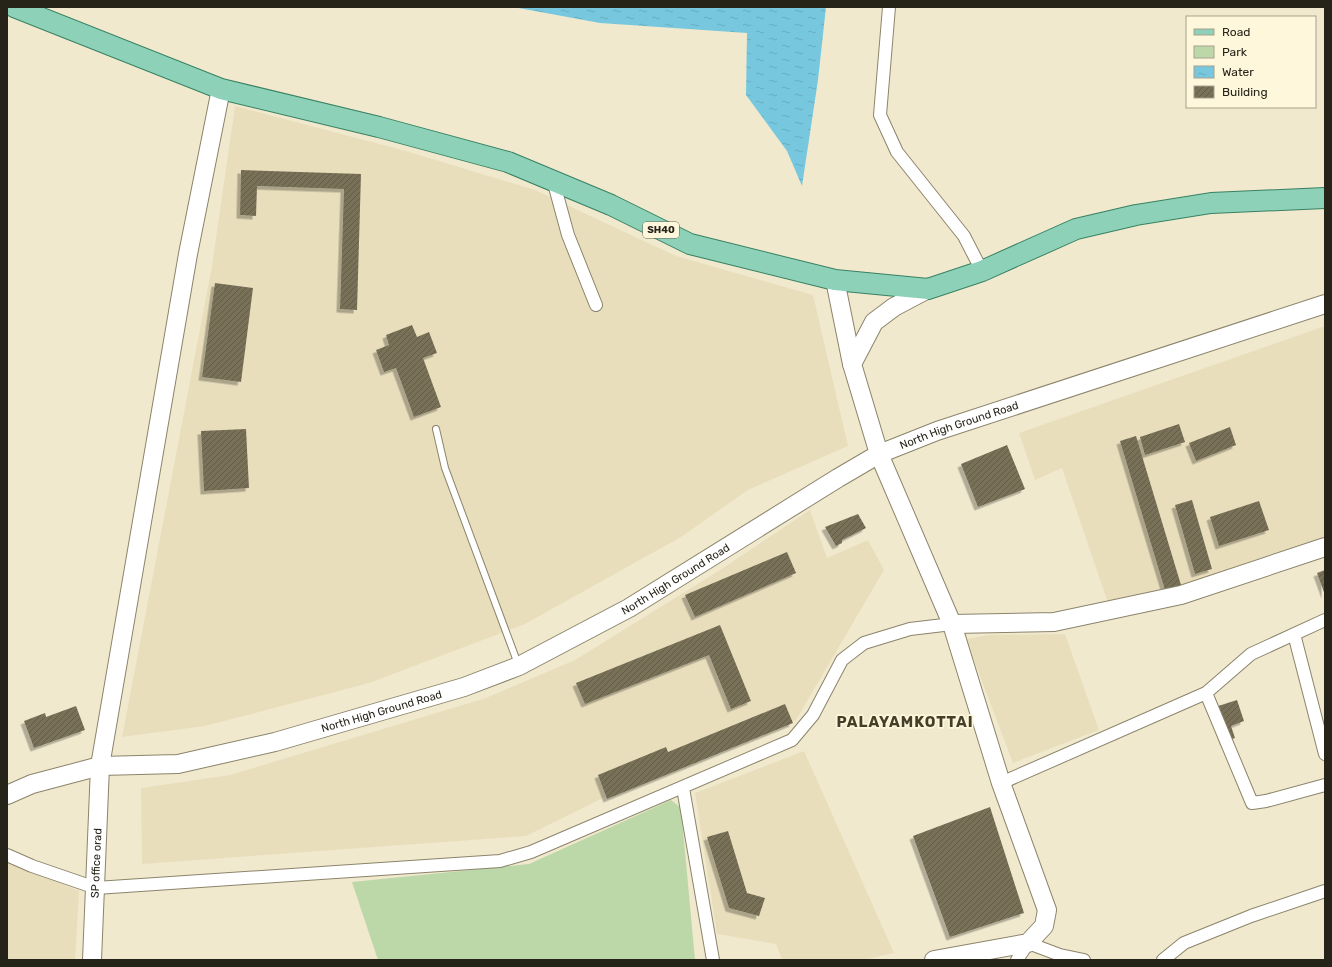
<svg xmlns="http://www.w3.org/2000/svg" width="1332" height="967" viewBox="0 0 1332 967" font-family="Rubik,sans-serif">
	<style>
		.built { fill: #e9debc }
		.green { fill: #bcd8a9 }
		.water { fill: url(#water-ripples) }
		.building { fill: url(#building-hatch); filter: url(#shadow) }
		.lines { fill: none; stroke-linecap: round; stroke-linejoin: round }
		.lane-casing { stroke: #8b846b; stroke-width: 8 }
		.street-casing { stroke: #8b846b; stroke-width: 14 }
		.secondary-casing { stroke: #8b846b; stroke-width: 20 }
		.primary-casing { stroke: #388162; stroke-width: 22 }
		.lane { stroke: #fff; stroke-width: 6 }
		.street { stroke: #fff; stroke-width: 12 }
		.secondary { stroke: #fff; stroke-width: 18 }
		.primary { stroke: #8dd1b8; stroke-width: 20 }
		.labels { text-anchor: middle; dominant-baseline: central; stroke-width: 3.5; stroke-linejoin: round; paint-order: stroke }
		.shield { fill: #fef7db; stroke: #676353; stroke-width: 1 }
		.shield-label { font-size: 10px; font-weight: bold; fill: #262319 }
		.street-label { font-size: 11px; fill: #262319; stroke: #fef7db }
		.district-label { font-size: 15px; font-weight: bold; letter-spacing: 1px; fill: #453e28; stroke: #fef7db }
	</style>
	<defs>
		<pattern id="water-ripples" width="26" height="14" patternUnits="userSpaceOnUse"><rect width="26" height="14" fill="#77c8de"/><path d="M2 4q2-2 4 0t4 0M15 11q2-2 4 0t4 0" fill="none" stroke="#67acbe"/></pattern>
		<pattern id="building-hatch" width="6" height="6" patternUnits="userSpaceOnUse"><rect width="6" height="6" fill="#787159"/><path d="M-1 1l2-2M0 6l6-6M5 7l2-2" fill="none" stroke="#625c49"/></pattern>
		<filter id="shadow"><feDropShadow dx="-3.5" dy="3.5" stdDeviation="0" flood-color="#0004"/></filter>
	</defs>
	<rect width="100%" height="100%" fill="#f1e9ce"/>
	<path class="built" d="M235,106L406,151L535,190L676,256L813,295L848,446L748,490L681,537L525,624L369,683L205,726L122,737L212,266Z
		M1325,326V541L1188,589L1109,606L1062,468L1035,480L1019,433Z
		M810,510L827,558L868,540L884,570L796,720L605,797L526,836L142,864L141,788L230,775L486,698L575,660L720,570Z
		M1065,634L1099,730L1013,763L966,639L988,635Z
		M804,751L894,953L863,960H782L776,944L717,934L695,793Z
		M7,861L79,891L75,960H7Z"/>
	<path class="green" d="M671,800L681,808L695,960H378L352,882L529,864Z"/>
	<path class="water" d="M513,7H826L818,80L802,186L787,151L746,95L747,33L600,23Z"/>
	<path class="building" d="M241,170L361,174L357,310L340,309L344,189L257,186L256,216L240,215Z
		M215,283L253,288L241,382L202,377Z
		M412,325L417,337L429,332L437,353L423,358L441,407L414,417L396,368L384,372L376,350L389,345L386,335Z
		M1179,424L1185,442L1145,455L1140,437Z
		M1230,427L1236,445L1196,461L1189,443Z
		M246,429L249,488L204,491L201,431Z
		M1136,436L1181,585L1165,590L1120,441Z
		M1007,445L1025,489L978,507L961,464Z
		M1192,500L1212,569L1195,574L1175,505Z
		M1259,501L1269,530L1219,546L1210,517Z
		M858,514L866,528L842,540V543L836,546L825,527Z
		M787,552L796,573L695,617L685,595Z
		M1325,570V595L1317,573Z
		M720,625L751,701L731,709L709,655L585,704L576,683Z
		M1237,700L1244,721L1231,726L1235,738L1224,742L1212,708Z
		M785,704L793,723L607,799L598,775L666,747L668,752Z
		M76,706L85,730L34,748L24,721L45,713L46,717Z
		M990,807L1024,913L950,937L913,836Z
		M728,831L747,893L765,898L759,916L729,908L707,837Z"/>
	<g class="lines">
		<g class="lane-casing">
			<path id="lane" d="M436,429L445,468L518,664"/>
		</g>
		<g class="street-casing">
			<path id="street" d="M889,7L880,115L897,152L964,236L982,271
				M553,180L568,235L596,305
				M1294,634L1325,754
				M1206,693L1252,803L1266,801L1325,785
				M1001,783L1206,693L1251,654L1325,620
				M683,788L713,960
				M7,855L32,866L96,888L500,861L531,852L792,740L813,715L842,660L864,643L910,629L952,624
				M1017,960L1028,943L1060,955L1084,960
				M1163,960L1184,943L1251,916L1325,891"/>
		</g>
		<g class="secondary-casing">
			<g id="secondary">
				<path d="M835,280L852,364L879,454L952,624L1001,783L1047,910L1044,926L1028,943L934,960"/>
				<path d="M852,364L874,322L894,307L928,289"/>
				<path d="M952,624L1054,622L1181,595L1325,547"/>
				<path id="s1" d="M7,795L32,784L100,766L178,764L275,742L464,687L519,666L629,608L838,478L879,454L937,431L1325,304"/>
				<path id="s2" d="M92,960L100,766L188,254L221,89"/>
			</g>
		</g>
		<g class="primary-casing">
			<path id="primary" d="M14,7L221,89L379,127L508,162L611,205L690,244L835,280L928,289L982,271L1076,229L1136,215L1211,203L1325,198"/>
		</g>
		<use href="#lane" class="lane"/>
		<use href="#street" class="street"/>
		<use href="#secondary" class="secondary"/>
		<use href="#primary" class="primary"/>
	</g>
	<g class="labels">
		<rect class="shield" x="643" y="222" width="36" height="16" rx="3"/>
		<g class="shield-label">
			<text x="661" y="230">SH40</text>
		</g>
		<g class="street-label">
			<text stroke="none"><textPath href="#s1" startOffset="1034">North High Ground Road</textPath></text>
			<text stroke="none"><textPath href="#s1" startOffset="710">North High Ground Road</textPath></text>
			<text stroke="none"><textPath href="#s1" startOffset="386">North High Ground Road</textPath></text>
			<text stroke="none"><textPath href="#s2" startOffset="97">SP office orad</textPath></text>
		</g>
		<g class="district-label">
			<text x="905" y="722">PALAYAMKOTTAI</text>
		</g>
	</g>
	<rect width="1332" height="967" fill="none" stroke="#262319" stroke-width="16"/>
	<rect x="1186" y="16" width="130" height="92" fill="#fef7db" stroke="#a8a28d"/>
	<rect x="1194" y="29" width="20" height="6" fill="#8dd1b8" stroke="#a8a28d"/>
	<text x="1222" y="36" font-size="12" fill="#262319">Road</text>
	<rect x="1194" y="46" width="20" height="12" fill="#bcd8a9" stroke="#a8a28d"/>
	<text x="1222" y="56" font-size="12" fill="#262319">Park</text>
	<rect x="1194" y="66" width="20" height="12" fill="url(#water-ripples)" stroke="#a8a28d"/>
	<text x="1222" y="76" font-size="12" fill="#262319">Water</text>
	<rect x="1194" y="86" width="20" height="12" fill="url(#building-hatch)" stroke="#a8a28d"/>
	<text x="1222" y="96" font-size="12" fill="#262319">Building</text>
</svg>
